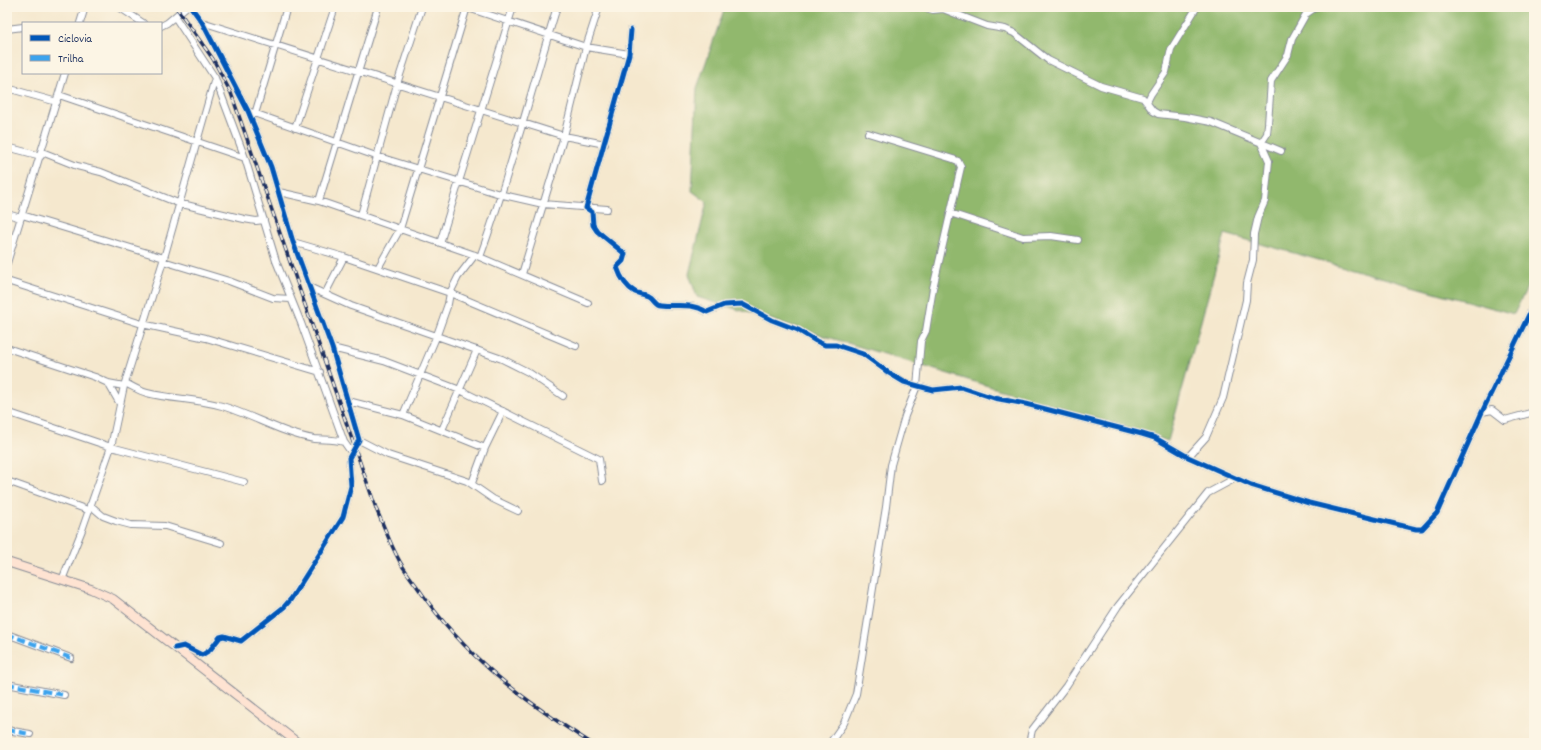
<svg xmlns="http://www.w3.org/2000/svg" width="1541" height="750" viewBox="0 0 1541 750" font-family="Dekko,sans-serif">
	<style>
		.forest { fill: #91b86d; stroke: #567466 }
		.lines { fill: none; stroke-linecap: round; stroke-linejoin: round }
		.street-casing { stroke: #888c96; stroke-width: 8 }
		.secondary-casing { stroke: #888c96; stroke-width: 10 }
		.street { stroke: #fff; stroke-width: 6 }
		.secondary { stroke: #fee3d2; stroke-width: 8 }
		.rail-casing { stroke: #1b2f5e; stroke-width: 3.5 }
		.rail { stroke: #fcf5e5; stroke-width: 2; stroke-dasharray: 6; stroke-linecap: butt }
		.quiet { stroke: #3da3ed; stroke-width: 4; stroke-dasharray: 8 4; stroke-linecap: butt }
		.cycleway-casing { stroke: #fcf5e5; stroke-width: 8 }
		.cycleway { stroke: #0057b8; stroke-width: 5 }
	</style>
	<rect width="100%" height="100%" fill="#fcf5e5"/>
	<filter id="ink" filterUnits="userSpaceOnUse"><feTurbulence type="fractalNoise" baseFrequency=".025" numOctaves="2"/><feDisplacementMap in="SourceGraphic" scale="8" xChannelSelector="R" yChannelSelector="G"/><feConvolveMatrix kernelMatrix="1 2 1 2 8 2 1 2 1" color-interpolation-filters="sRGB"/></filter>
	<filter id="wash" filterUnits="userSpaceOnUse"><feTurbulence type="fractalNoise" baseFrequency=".012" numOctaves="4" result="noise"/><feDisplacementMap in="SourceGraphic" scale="16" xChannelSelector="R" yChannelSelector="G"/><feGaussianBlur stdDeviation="0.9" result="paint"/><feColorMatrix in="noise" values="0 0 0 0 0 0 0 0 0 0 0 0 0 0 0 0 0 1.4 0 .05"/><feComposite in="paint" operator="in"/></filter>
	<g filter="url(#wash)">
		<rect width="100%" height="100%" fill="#f5e8ce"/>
		<path class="forest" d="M725,7H1534V273L1514,314L1225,234L1168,441L697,297L689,274L707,202L692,191L697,88Z"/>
	</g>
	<g filter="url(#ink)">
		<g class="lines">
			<g class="street-casing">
				<path id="street" d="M119,7L143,23
					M465,7L586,47L629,54
					M922,7L933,10L943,9L987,26L1005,29L1014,33L1048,60L1101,86L1143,98L1153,111L1158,114L1185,117L1211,122L1281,151
					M175,17L215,78L245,158L276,261L301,323L344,442L351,452
					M202,22L564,136L605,144
					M80,23L85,7
					M161,26L167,23L186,7
					M7,29L23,27
					M631,30L629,54L586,208L592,212L593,225L597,231L625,254L623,261L617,267C620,276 626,287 635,292C639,294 643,294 647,296C652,298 653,305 659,305C677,307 691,302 707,312L724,305L742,304L772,320L798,330L816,341L825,345H836L863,354L889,373L904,382L933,390L961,387L994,398L1026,404L1142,434L1155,438L1188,457L1251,485L1309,503L1416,529H1422L1437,513L1482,412L1534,304
					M7,88L57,102
					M59,95L245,158
					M1147,102L1151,94L1166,72L1171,49L1197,7
					M248,111L376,156L503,195L543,204L607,209
					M255,114L287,7
					M295,128L335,7
					M7,147L41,156
					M42,152L77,166L101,172L178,203L244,219L256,221L264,220
					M279,192L319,201L475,255L588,303
					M319,201L378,7
					M950,213L1023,237L1051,236L1078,240
					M7,214L21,218
					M22,215L164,258
					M361,215L397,84L422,7
					M293,242L344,257L450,293L576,346
					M440,243L513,7
					M480,257C510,175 531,90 557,7
					M163,261L229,281L273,298L291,299
					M7,263L65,73
					M378,268L400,229L467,7
					M522,274L564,136L586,47L599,7
					M7,281L142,324L206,338L320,372
					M311,288L351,306L502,359L528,372L563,396
					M325,294L344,257
					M7,348L95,377L108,383L124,386
					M332,348L384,361L460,390L599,459L602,481
					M108,383L120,404
					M125,383C132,386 139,391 147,393C171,399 197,399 222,406C252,415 284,434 314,439C324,440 333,439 344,442
					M348,401L403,415L485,448
					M7,412L111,447L244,482
					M1482,412L1492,410L1505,420L1534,412
					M403,415L437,335L448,304L450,293L458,277L475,255
					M442,430L477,350
					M359,440L388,455L467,481L493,499L518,511
					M1188,457L1206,437L1223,398L1246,300L1247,283L1253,260L1254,234L1258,217L1265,201L1269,161L1261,143L1267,134L1268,124L1271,81L1288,55L1292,39L1306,14L1316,7
					M7,481L88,510
					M472,483L485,448L503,411
					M90,505L103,516L116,521L131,525L165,526L221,543
					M62,580L82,530L111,447L124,386L164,258L215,78
					M7,634L71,658
					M175,648L184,646L202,655L210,650L220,637L224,636L241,641L284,607L291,599L343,517L351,486L349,458L359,440L332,348L293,242L271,167L248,111L202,22L191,7
					M7,684L64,695
					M7,730L30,734
					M830,743L844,723L856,694L886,507L891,465L905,416L917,386L921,341L926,331L933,288L961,167L958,161L953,159L868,133
					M1029,743L1032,730L1066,686L1118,606L1208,493L1234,479"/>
			</g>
			<g class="secondary-casing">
				<path id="secondary" d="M7,562L91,589L113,599L298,743"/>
			</g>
			<use href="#street" class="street"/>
			<use href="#secondary" class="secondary"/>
			<g class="rail-casing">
				<path id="rail" d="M176,7L213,59L231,93L377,511C384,526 390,543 398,558C403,569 411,578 418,588C465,657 521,699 591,743"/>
			</g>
			<use href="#rail" class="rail"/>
			<path class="quiet" d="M7,634L71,658
				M7,684L64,695
				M7,730L30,734"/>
			<g class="cycleway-casing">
				<path id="cycleway" d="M631,30L629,54L586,208L592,212L593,225L597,231L625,254L623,261L617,267C620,276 626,287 635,292C639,294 643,294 647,296C652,298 653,305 659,305C677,307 691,302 707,312L724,305L742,304L772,320L798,330L816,341L825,345H836L863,354L889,373L904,382L933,390L961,387L994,398L1026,404L1142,434L1155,438L1188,457L1251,485L1309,503L1416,529H1422L1437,513L1482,412L1534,304
					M175,648L184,646L202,655L210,650L220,637L224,636L241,641L284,607L291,599L343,517L351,486L349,458L359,440L332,348L293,242L271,167L248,111L202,22L191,7"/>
			</g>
			<use href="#cycleway" class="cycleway"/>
		</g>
	</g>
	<rect width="1541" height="750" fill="none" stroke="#fcf5e5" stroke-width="24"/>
	<rect x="22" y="22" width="140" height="52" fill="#fcf5e5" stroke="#a2a6af"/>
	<rect x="30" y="35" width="20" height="6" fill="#0057b8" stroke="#a2a6af"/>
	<text x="58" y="42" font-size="12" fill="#1b2f5e">Ciclovia</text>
	<rect x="30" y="55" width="20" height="6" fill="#3da3ed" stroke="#a2a6af"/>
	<text x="58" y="62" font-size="12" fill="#1b2f5e">Trilha</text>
</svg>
